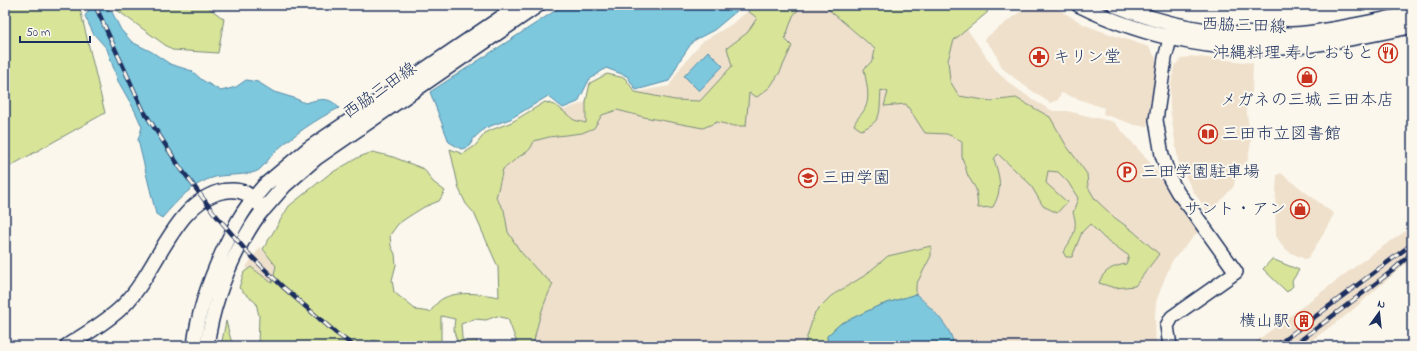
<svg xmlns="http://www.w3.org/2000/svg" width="1417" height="351" viewBox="0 0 1417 351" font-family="'Indie Flower','Klee One',sans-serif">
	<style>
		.built { fill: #efe0cc }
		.green { fill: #d8e598; stroke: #7a8a7b }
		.water { fill: #7dc8dd; stroke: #568baa }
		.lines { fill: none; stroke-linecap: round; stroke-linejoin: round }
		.secondary-casing { stroke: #1b2f5e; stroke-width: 16 }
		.primary-casing { stroke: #1b2f5e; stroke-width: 17 }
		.secondary { stroke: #fbf7ec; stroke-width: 13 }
		.primary { stroke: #fbf7ec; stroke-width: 14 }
		.rail-casing { stroke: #1b2f5e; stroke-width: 4.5 }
		.rail { stroke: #fbf7ec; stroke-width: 3; stroke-dasharray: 9; stroke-linecap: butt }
		.labels { text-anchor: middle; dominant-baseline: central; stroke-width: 4; stroke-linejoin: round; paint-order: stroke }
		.street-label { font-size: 17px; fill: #1b2f5e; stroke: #fbf7ec }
		.poi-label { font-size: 17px; fill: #1b2f5e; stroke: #fbf7ec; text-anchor: start }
	</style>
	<rect width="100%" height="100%" fill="#fbf7ec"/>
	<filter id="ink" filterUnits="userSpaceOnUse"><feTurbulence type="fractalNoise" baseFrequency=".025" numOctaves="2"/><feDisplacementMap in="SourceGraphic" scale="8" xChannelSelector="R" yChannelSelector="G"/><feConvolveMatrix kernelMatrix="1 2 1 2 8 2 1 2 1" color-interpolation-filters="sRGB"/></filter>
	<g filter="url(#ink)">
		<path class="built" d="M750,5H979L988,12L967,29L994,68L1008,82L1033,100L1053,111H1067L1114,122L1154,167L1171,195L1198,232L1172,261L1165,278L1156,302L1155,317L1156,346H516L517,343L508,318L499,281L498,267L474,213L466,204L459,189L450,149L463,154L475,146L486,132L512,122L545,102L557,106L563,110L586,102L590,83L607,74L625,78L635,92L669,86L680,68L703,41L729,26L748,11Z
			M1029,5H1051L1085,25L1101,31L1149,47L1157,60L1147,127L1135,125L1103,114L1104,108L1061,93L1058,100L1050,103L1022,84L1002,68L995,52L984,39Z
			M1191,56L1253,63L1252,93H1246L1245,100L1251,141L1248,160L1236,173L1234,186L1209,214L1193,191L1178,161L1170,108V91L1174,66L1181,59Z
			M1281,173L1334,214L1321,238L1308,258L1305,259L1291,253L1284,248L1276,236L1275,206L1277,175Z
			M1412,227V258L1349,313L1304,346H1250L1373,253Z
			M260,247L287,278L286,306L246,267Z"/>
		<path class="green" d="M5,5H79L105,113L5,169Z
			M110,5H205L224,19L218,53L172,50Z
			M750,5H802L793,16L785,39L792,46L780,72L770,87L757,97L749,93L746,126H734L717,122L703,128L644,117L617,110L602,115L594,128L582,133L549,137L534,141C529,154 526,151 516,159C512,162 508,166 503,169L496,198L504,210L508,232L520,251L538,271L553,284C543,304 537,324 533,346H516L517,343L508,319L497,316L486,320L474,319L461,324L462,338L465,342L477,341V346H461C454,337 453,330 455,319L441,316V346H383L380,342L373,340L368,346H258L259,316L256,303L239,288L244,272L251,267L272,283L276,266L263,249L289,206L328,175L359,157L373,152L393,157L424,169L433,182L445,191L439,201L424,207L408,217L398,224L390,235L391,246L395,254L396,265L392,280L394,292L416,310L430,312C433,309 435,305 438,302C452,289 483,294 499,297L498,267L474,213L466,204L459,189L450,149L463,154L475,146L486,132L512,122L545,102L557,106L574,120L586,123V102L590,83L607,74L625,78L635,92L675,100L700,101L732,66L727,48L747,33L757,18L748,11Z
			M831,5H979L988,12L954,40L948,60L950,81L959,96L991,101L1016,98L1050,117L1066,145L1087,174L1088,187L1095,199L1115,218L1133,231L1159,254L1135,286L1115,288L1099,283C1103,270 1114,266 1126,264L1129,256L1104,238L1090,224L1082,232L1072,257H1066L1063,252C1072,240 1079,227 1073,213L1078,198L1068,182L1058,172L1048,171L1046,183L1067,202L1057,213L1043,206L1030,184L998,154L994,159C1000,179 1003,188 993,207L978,208L976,189L968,176L962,157V141L947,134L925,133L906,104L884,106L888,92L881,90C879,111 884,121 861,130L854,125C856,119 859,117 863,112C872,99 866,83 864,69L873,60L875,49L828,9Z
			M931,246V256L916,285V294L878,306L840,324L827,336L828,346H804L815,312L831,296L864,276L888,256Z
			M1272,259L1299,270L1292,281L1293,286L1287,292L1263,269Z
			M226,321L231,340L237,346H221Z"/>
		<path class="water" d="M564,5H744L714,30L693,41L680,60L669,81L636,90L627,76L606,68L589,80L578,102L563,108L548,96L510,119L485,128L474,138L469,147L461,149L449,142L430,92Z
			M102,6L112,12L121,30L132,42L152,52L170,64L192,71L202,80L221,91L236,87L246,80L258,82L274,92L294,98L305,103C317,100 329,95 339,108C318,118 290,137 274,153C269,158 265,165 259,170C251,176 225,174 215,177C192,183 177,201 162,218L156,214L138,140L142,127L135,111L118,81L107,49L93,33L85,16L91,7Z
			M708,51L723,66L699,91L684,76Z
			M916,294C930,307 952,327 954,346H828L827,336L840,324L878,306Z"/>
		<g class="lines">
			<g class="secondary-casing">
				<path id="secondary" d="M194,346C198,308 212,272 229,238C236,224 243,210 253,199
					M207,346C212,310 223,278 240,246C247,233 254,220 264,209
					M1170,346L1167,326L1172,317L1236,272L1191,209L1178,193L1170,179L1162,155L1156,120L1165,58L1173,28"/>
			</g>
			<g class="primary-casing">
				<path id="primary" d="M1079,5C1147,39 1226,54 1301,46C1338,42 1375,34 1412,26
					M1115,5C1166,26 1218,36 1273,34C1282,34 1292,35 1301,34C1338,30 1375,21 1412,14
					M253,199L265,185L308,149L520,5
					M67,346C84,335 110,320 124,305C157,272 175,200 224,191C231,190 239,190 245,193C252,197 258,203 264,209L285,185L316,158L538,5"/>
			</g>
			<use href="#secondary" class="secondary"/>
			<use href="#primary" class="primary"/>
			<g class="rail-casing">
				<path id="rail" d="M95,5L143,110L179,166L214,213L248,253L283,287L336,333L354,346
					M1276,346L1412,244
					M1293,346L1392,271L1412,253"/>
			</g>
			<use href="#rail" class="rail"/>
		</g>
	</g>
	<defs>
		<g id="restaurant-ring" transform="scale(1)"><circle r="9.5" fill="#fbf7ec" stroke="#c8321e" stroke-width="1.5"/><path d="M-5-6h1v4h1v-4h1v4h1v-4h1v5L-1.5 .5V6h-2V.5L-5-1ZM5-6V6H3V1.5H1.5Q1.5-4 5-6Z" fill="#c8321e"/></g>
		<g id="pharmacy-ring" transform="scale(1)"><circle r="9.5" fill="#fbf7ec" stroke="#c8321e" stroke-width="1.5"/><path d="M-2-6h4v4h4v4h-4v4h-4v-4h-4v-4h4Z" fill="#c8321e"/></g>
		<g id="shop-ring" transform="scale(1)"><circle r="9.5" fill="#fbf7ec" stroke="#c8321e" stroke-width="1.5"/><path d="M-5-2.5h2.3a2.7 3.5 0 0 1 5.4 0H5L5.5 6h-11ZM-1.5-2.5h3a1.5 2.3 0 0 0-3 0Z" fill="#c8321e"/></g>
		<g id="library-ring" transform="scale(1)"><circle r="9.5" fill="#fbf7ec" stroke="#c8321e" stroke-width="1.5"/><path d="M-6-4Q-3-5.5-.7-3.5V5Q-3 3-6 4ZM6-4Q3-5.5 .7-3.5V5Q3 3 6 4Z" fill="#c8321e"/></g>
		<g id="parking-ring" transform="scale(1)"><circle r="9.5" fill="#fbf7ec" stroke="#c8321e" stroke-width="1.5"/><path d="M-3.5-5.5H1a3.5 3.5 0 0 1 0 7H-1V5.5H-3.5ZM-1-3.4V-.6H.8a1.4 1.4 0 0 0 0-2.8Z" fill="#c8321e"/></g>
		<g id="school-ring" transform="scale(1)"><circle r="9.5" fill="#fbf7ec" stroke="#c8321e" stroke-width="1.5"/><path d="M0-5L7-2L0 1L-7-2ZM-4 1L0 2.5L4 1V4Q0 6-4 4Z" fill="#c8321e"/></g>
		<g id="building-ring" transform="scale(1)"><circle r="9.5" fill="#fbf7ec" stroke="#c8321e" stroke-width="1.5"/><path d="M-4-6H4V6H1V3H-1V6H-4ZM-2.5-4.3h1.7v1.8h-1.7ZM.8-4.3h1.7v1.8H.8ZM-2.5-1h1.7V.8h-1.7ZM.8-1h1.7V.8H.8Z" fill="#c8321e"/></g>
	</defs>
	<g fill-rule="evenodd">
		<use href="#restaurant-ring" x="1388" y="53"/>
		<use href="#pharmacy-ring" x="1039" y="57"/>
		<use href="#shop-ring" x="1307" y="77"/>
		<use href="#library-ring" x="1208" y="134"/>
		<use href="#parking-ring" x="1127" y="172"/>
		<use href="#school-ring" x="808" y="178"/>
		<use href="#shop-ring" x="1300" y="209"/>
		<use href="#building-ring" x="1304" y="321"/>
	</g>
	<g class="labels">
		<g class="street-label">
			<text transform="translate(1244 26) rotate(2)">西脇三田線</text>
			<text transform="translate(380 91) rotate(-35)">西脇三田線</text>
		</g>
		<g class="poi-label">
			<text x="1374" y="53" text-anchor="end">沖縄料理 寿し おもと</text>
			<text x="1053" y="57">キリン堂</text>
			<text x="1307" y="100" text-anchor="middle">メガネの三城 三田本店</text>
			<text x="1222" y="134">三田市立図書館</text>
			<text x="1141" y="172">三田学園駐車場</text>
			<text x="822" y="178">三田学園</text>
			<text x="1286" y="209" text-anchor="end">サント・アン</text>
			<text x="1290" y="321" text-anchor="end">横山駅</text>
		</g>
	</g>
	<rect width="1417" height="351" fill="none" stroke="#fbf7ec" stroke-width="20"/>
	<rect x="10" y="10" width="1397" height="331" fill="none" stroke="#1b2f5e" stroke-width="1.5" filter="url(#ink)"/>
	<g transform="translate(1379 313) rotate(15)" stroke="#fbf7ec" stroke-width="3" paint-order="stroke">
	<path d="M0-3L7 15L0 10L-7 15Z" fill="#1b2f5e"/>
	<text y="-6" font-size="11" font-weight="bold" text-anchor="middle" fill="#1b2f5e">N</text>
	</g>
	<path d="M20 36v6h70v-6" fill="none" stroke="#1b2f5e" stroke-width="2"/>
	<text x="26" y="36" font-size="12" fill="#1b2f5e" stroke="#fbf7ec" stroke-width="3" paint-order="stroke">50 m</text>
</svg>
